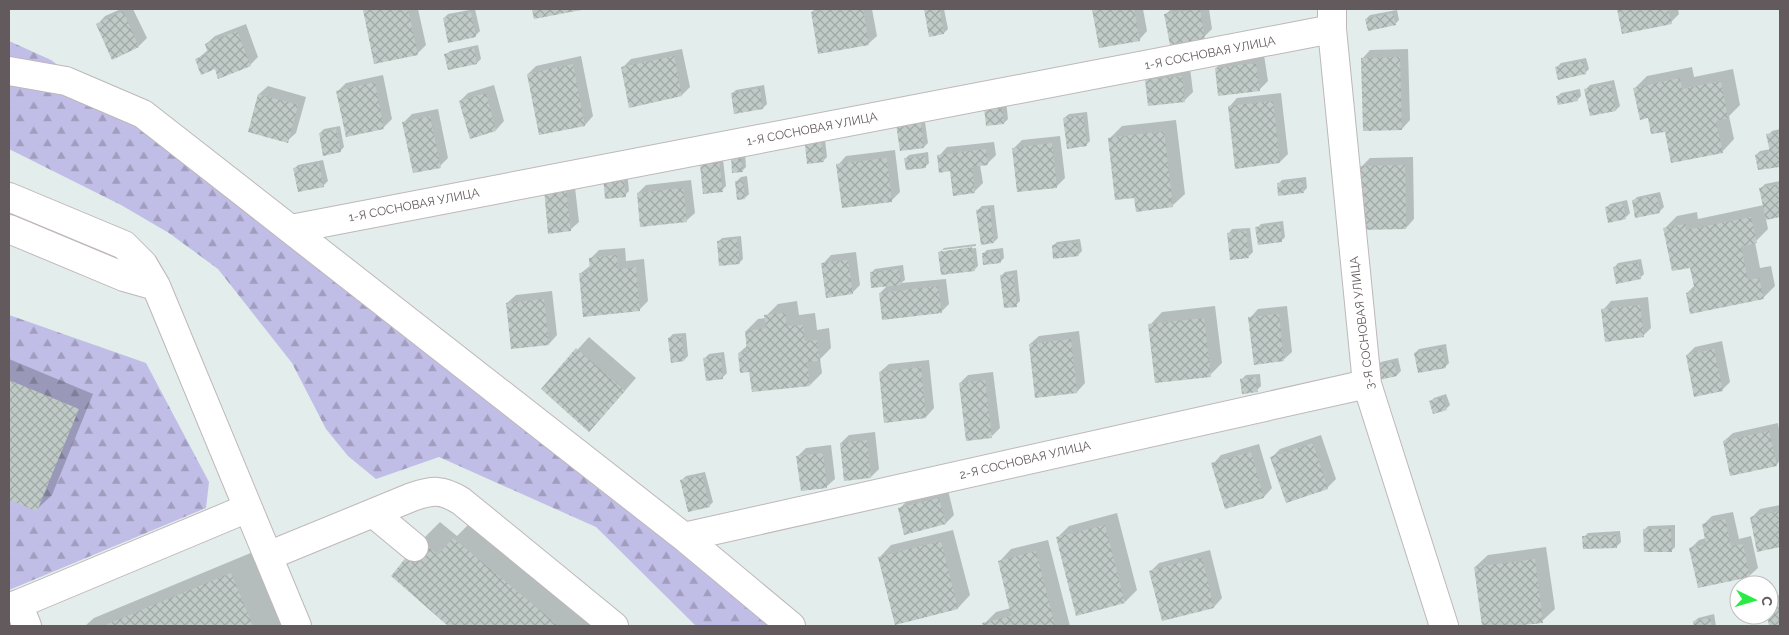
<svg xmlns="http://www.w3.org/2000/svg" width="1789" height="635" viewBox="0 0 1789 635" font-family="Raleway,sans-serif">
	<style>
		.forest { fill: url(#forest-firs) }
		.shadow { fill: #0003 }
		.building { fill: url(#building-cross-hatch) }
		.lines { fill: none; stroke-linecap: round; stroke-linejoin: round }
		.minor-casing { stroke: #bfb7ba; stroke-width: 30 }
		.minor { stroke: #fff; stroke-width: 28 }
		.labels { text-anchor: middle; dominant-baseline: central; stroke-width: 5; stroke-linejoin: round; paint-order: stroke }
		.street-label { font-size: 12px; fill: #635a5e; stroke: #fff }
	</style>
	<defs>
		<pattern id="forest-firs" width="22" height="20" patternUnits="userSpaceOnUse" patternTransform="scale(1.25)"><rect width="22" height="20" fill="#c0bee6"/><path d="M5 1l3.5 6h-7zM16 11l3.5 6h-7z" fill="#a09dbe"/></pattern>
		<pattern id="building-cross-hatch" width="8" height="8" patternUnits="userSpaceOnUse" patternTransform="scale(1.25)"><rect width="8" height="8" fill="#c0cbc8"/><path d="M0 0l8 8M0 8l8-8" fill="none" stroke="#a0a8a6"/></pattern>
	</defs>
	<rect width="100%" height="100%" fill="#e2edec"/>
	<path class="forest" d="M9,41L51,60L657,515L791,626H696L596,527L439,457L376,479L348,456L326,429L292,363L218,269L169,233L121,205L9,149Z
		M9,315L146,363L209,482L206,508L9,590Z"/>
	<path class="shadow" d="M121,9H133L147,38L139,46L113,58L97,25L105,16Z
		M365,9H418L426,45L417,54L364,10Z
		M475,9L480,31L476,35L449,41L444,18L448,14Z
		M815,9H872L877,36L868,44L812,12Z
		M925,9H944L948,29L944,33L930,36Z
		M1093,9H1143L1147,31L1139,40L1100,47Z
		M1171,9H1209L1212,29L1204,37L1165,15Z
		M1618,9H1678L1679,14L1671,22Z
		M1397,10L1399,20L1395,24L1366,19L1370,15Z
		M246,24L258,57L250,65L216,68L196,60L208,50L206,44L215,36Z
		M478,45L481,59L477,63L446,55L450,51Z
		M682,49L690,87L682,95L622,68L631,59Z
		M1408,49L1410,120L1402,129L1362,59L1370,50Z
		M1264,55L1268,81L1259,90L1216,68L1225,60Z
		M581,56L593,116L585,125L540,134L528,74L536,66Z
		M1586,58L1589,69L1585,73L1557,67L1561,63Z
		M1692,67L1694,77L1733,69L1740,105L1729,116L1734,139L1722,152L1666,130L1649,117L1635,88L1647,76Z
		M1190,68L1193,92L1185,100L1149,105L1146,81L1154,72Z
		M383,75L392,119L384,127L338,91L346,83Z
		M1614,80L1620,106L1616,110L1591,115L1586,89L1590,85Z
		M494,85L504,121L496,130L460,101L468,93Z
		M764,85L767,104L763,108L735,112L732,94L736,90Z
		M268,86L306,97L296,133L287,141L259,94Z
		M1580,89L1581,96L1577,100L1557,97L1561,93Z
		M1281,93L1288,154L1280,162L1236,167L1229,107L1237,98Z
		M1006,101L1008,119L1004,123L985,107Z
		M438,109L448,158L440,166L403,123L412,114Z
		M1087,112L1090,141L1086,145L1064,118L1069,114Z
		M1176,120L1185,194L1172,206L1135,197L1109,139L1122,126Z
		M925,122L928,143L924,147L900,125Z
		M340,126L344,147L340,151L320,133L324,129Z
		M1780,129V165L1759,169L1756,155L1760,151L1771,149L1768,135L1772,131Z
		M824,131L827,157L823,161L808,162Z
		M1060,136L1065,178L1056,187L1013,149L1022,140Z
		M994,142L996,155L987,164L980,165L983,183L974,192L951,170L939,156L947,147Z
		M722,150L726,186L722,190L704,192Z
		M895,150L900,192L891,201L838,165L846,156Z
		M928,152L929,163L925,167L905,159L909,155Z
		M745,153L746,167L742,171L732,158Z
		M1413,157L1414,219L1406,228L1361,167L1370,158Z
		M323,160L328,181L324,185L299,191L294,169L298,165Z
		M627,170L629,191L625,195L606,198Z
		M747,176L749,194L745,198L737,181L741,177Z
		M1306,177L1307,188L1303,192L1278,184L1282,180Z
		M574,179L579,222L570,230L553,181Z
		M691,180L695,213L686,221L638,193L646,185Z
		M1780,181V216L1766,219L1768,229L1755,242L1760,268L1771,266L1775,286L1763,298L1687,293L1695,285L1691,266L1664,229L1677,216L1697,212L1698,219L1764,205L1761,188L1765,184Z
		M1660,192L1664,207L1660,211L1636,216L1633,201L1637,197Z
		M1627,200L1630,213L1626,217L1609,221L1606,208L1610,204Z
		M994,205L998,238L994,242L978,210L982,206Z
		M1283,221L1285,237L1281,241L1257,228L1261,224Z
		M1250,228L1253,252L1249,256L1228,234L1232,229Z
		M741,236L743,259L739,263L718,242L722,238Z
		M1080,239L1082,251L1078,255L1053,246L1057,242Z
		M976,244V246L942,250V252L976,248L978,266L974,270L940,252L944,248Z
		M625,248L626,261L644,259L648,301L639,310L580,274L591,265L590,259L599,250Z
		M1003,248L1004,258L1000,262L983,254L987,250Z
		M856,252L860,285L852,293L823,264L831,255Z
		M1641,259L1644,274L1640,278L1614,268L1618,263Z
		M903,265L905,280L901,283L946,279L949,304L941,312L880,293L888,285L871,273L875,269Z
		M1017,270L1020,301L1016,305L1001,276L1005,272Z
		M552,291L557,335L549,344L507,303L516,295Z
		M1648,297L1651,328L1643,336L1603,310L1611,301Z
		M797,301L799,315L815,313L817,330L829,328L831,348L820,359L822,373L810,385L751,371L739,353L748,345L746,331L758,319L766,318V316L778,304Z
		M1215,306L1222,363L1210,375L1150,325L1162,312Z
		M1287,306L1292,352L1283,360L1250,318L1258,309Z
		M1079,331L1085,383L1077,392L1030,344L1039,336Z
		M686,333L688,356L684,360L669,338L673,334Z
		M589,337L636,378L601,418L542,389Z
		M1722,341L1730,382L1722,390L1687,355L1695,347Z
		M1446,344L1449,363L1445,367L1415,353L1419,349Z
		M724,352L727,373L722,378L705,358L709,354Z
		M1398,358L1401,371L1397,375L1377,366L1381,362Z
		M9,359L93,394L52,495L36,510L9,499Z
		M929,360L934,408L926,417L886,421L880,372L889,364Z
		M993,372L1000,428L992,436L960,383L968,375Z
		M1260,374L1261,386L1257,390L1242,379L1246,375Z
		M1446,394L1450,405L1446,409L1430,402L1434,398Z
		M1778,423L1780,436V461L1776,465L1724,441L1733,433Z
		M875,432L879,469L871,477L841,443L849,435Z
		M1321,435L1336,479L1327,488L1271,458L1280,449Z
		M1259,444L1272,488L1264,497L1226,508L1213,464L1221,455Z
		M831,445L835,479L826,487L798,456L806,448Z
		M705,472L713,502L709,506L682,480L686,476Z
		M948,490L954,515L946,523L899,509L908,500Z
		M1780,505V546L1758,551L1751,518L1760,509Z
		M1733,512L1739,539L1751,536L1758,568L1749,576L1691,548L1699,540L1706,538L1703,525L1712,516Z
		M1117,513L1137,590L1125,602L1057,538L1069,526Z
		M473,520L601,626H450L393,576L421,541L440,522L457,536Z
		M1675,525V547L1671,551L1644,530L1648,526Z
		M953,530L970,595L958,608L879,558L891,545Z
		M1620,531L1621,542L1617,546L1584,537L1588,533Z
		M1048,540L1070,626H984V624L996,612L1011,608L999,562L1011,549Z
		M1546,547L1555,609L1542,621L1507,626H1484L1475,567L1488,555Z
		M1210,550L1222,598L1214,607L1163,620L1151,571L1159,563Z
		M253,552L284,626H85L94,618Z
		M1780,595V626H1771L1768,615L1769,601L1774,596Z
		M1714,614L1716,626H1695L1694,622L1698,618Z"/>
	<path class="building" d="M367,9H408L418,55L374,64L363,10Z
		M532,9H581V10L534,19Z
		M827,9H863L869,45L818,54L811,12Z
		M924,9H940L944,34L929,37Z
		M1092,9H1134L1140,41L1099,48Z
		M1200,9L1205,39L1170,45L1164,14Z
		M1617,9H1668L1672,24L1622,34Z
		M123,11L139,47L112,60L96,24Z
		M471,12L476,37L448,43L443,18Z
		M1393,13L1396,25L1368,31L1365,19Z
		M237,31L251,66L218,79L215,69L201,75L195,59L208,54L205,44Z
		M474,48L477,64L448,70L444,54Z
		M674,56L682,96L629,108L621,67Z
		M1400,57L1402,130L1363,131L1361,58Z
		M1583,61L1586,74L1558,80L1555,67Z
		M1256,63L1260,91L1218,96L1215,68Z
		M573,64L585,126L539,135L527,74Z
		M1182,76L1185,102L1148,106L1145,80Z
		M1680,78L1682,89L1721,81L1728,118L1716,121L1723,153L1671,163L1665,132L1651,134L1648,118L1640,120L1633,88Z
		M375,82L384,129L346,137L336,91Z
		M1611,84L1616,111L1590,116L1584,89Z
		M760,88L763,109L734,114L731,93Z
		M1576,92L1578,101L1558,105L1556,96Z
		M486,93L496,131L470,139L459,101Z
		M258,94L298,105L288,143L248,132Z
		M1273,101L1280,163L1235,169L1228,106Z
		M1002,104L1004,124L986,126L984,107Z
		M1083,115L1087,146L1067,149L1063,118Z
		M430,116L441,168L413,173L402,122Z
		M921,121L924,148L900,151L896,124Z
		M336,129L341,152L323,156L319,133Z
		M1164,131L1173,207L1136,212L1134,198L1115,200L1108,138Z
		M1780,132V167L1758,170L1755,155L1770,152L1766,134Z
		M820,134L824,162L807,164L804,136Z
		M1052,143L1057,188L1017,192L1012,148Z
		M986,149L988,165L972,167L975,193L953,196L950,171L939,173L937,155Z
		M718,153L723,192L703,194L699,155Z
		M741,156L743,172L732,173L731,157Z
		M925,156L926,168L906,170L904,158Z
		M887,158L892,202L842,208L836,164Z
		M319,163L324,187L298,192L293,168Z
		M1405,165L1406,229L1361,230L1360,166Z
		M623,173L626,197L605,199L603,175Z
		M743,180L745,199L737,200L735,181Z
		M1302,180L1304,193L1278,196L1277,183Z
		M1780,184V217L1766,220L1759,188Z
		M566,187L571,231L548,234L544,189Z
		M683,188L687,222L640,227L637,193Z
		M1657,195L1660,213L1635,218L1632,200Z
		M1623,203L1626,219L1608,223L1605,207Z
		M990,208L994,243L981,245L976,210Z
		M1751,217L1757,243L1741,246L1748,280L1759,278L1764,299L1690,314L1686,293L1695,291L1690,268L1672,271L1663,228L1685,224L1686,230Z
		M1280,224L1282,242L1258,245L1255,227Z
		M1246,231L1249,258L1230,260L1227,233Z
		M737,239L740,264L719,266L717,241Z
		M1077,242L1079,256L1053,259L1052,245Z
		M972,247L975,271L941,275L938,252Z
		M999,251L1001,263L983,265L982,253Z
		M617,255L618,269L636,267L640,311L583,317L579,273L590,272L589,258Z
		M848,260L853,294L826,298L821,263Z
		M1638,262L1641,279L1616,284L1613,267Z
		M899,269L901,285L871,288L870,272Z
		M1013,274L1017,307L1004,308L1000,275Z
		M938,286L942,313L882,320L879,293Z
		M544,299L549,345L511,349L506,303Z
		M1640,305L1644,337L1605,342L1601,309Z
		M785,313L787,326L803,325L805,341L817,340L820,361L807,362L810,386L752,392L749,372L740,373L738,353L747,352L745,331L766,328L764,315Z
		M1279,314L1284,361L1254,365L1248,317Z
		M1204,318L1211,377L1155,383L1148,324Z
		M682,336L684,361L671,363L668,338Z
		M1071,339L1077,393L1035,398L1029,344Z
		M576,348L625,391L589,432L541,389Z
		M1442,348L1446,368L1418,373L1414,353Z
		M1714,349L1723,391L1694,397L1686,355Z
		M721,355L723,379L706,381L703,358Z
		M1394,362L1397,376L1379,380L1375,366Z
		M921,367L926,418L884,423L879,372Z
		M1256,377L1258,392L1242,394L1240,379Z
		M9,380L79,409L37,511L9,500Z
		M985,380L992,438L966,441L959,383Z
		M1442,397L1447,410L1433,414L1429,401Z
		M1769,431L1777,466L1730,476L1723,441Z
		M867,440L871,478L844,481L840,443Z
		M1313,443L1328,489L1286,503L1270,457Z
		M1251,452L1264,498L1225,509L1211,463Z
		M823,453L827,488L801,491L796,456Z
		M702,475L710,507L688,512L680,480Z
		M939,498L946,524L904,535L898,508Z
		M1780,511V547L1757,552L1750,517Z
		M1725,519L1731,546L1743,544L1750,577L1698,588L1689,548L1706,544L1702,524Z
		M1105,525L1125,603L1076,616L1056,537Z
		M1643,529H1671L1672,552H1644Z
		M1616,535L1617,548L1583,549L1582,536Z
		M453,538L559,626H448L391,576L420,540L438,555Z
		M941,541L958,609L895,625L878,557Z
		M1036,551L1055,626H983L982,623L1011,616L998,561Z
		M1202,557L1214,608L1162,621L1149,571Z
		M1535,559L1543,623L1516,626H1482L1474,567Z
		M231,573L253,626H103L151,606Z
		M1780,601V626H1769L1767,615H1769V603Z
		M1710,618L1712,626H1694L1693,621Z"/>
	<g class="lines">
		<g class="minor-casing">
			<path id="minor" d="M1332,9V29L1367,384L1444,626
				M9,71L66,81L143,114L684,537L791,626
				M9,197L124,245L143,264L156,286L297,626
				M9,229L124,277L156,286
				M291,229L1332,29
				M373,513L414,547
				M684,537L1367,384
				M268,556L412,497C433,490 442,489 461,501L614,626
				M18,604L27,626
				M9,608L248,508"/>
		</g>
		<use href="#minor" class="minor"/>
	</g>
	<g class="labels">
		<g class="street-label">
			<text transform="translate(1210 53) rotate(-11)">1-Я СОСНОВАЯ УЛИЦА</text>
			<text transform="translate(812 129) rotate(-11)">1-Я СОСНОВАЯ УЛИЦА</text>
			<text transform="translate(414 205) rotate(-11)">1-Я СОСНОВАЯ УЛИЦА</text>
			<text transform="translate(1362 323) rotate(-97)">3-Я СОСНОВАЯ УЛИЦА</text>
			<text transform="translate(1025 460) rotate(-13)">2-Я СОСНОВАЯ УЛИЦА</text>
		</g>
	</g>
	<rect width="1789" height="635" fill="none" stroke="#635a5e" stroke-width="20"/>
	<g transform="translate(1754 600) rotate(95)"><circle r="24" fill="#ffffff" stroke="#c1bdbf"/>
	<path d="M0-4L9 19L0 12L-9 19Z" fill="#2aeb45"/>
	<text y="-8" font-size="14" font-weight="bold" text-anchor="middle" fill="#635a5e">С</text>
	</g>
</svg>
